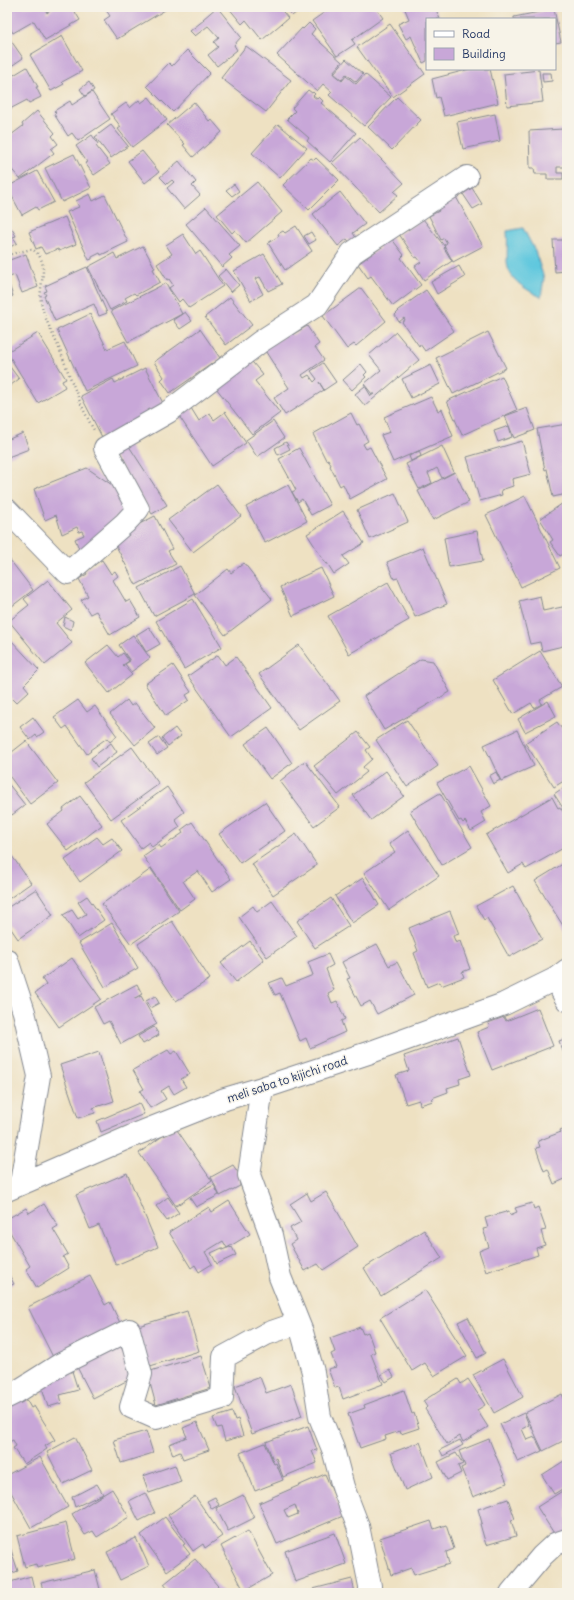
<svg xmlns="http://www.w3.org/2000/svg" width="574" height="1600" font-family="Delius,sans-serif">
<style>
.water{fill:#61c8de;stroke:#3e7c9e}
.building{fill:#c8a7d8;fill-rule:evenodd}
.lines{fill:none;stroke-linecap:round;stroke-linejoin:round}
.minor-casing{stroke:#848890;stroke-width:24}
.path{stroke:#848890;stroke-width:2.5;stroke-dasharray:1 3;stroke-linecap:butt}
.minor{stroke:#fff;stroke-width:22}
.labels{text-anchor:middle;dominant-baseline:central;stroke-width:3;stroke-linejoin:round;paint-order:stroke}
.street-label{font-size:12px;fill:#1b2f5e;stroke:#f7f3e8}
</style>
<rect width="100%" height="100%" fill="#f7f3e8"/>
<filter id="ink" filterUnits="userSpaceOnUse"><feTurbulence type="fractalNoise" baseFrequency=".025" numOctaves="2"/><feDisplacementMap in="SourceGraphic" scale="8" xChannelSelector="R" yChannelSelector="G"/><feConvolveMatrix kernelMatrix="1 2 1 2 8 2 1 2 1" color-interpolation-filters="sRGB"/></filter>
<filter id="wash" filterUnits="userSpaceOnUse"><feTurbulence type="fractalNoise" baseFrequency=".012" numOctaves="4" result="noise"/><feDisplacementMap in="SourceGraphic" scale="16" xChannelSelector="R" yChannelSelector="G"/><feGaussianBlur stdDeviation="0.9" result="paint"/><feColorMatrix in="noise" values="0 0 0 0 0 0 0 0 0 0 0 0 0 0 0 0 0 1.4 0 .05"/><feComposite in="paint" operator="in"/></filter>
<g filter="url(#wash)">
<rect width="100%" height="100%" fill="#eee1c2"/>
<!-- water -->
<path class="water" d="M 523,228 L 535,251 L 544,278 L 541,297 C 527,290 508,280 507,262 C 507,252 508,242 507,231 Z"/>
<g id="blocks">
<!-- building -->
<path class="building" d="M 7,7 L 54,7 L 46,11 L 47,13 L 55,7 L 72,7 L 80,20 L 45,40 L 34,21 L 13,33 L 7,23 Z
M 104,7 L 170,7 L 117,39 L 104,20 L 110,16 Z
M 217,7 L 241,37 L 234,45 L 237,50 L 217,66 L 208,55 L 218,47 L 214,42 L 219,38 L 208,26 L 195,36 L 190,31 L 204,20 L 203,19 Z
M 228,7 L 279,7 L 288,18 L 262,40 L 246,20 L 242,24 Z
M 284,7 L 303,7 L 292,16 Z
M 332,7 L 375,7 L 383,18 L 352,40 L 355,44 L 337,56 L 312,21 Z
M 404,7 L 435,7 L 440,19 L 427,19 L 427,61 L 423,63 L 411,36 L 406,39 L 398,24 L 409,19 Z
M 554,9 L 561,42 L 555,43 L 555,19 L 514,19 L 514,17 Z
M 309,23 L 315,29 L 311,34 L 342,62 L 332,73 L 342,81 L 346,76 L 356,84 L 365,74 L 391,97 L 364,126 L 329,95 L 332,92 L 323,84 L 317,91 L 277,55 L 302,28 L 303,29 Z
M 390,24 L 425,74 L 393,97 L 357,47 Z
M 7,35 L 23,58 L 7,69 Z
M 62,36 L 82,71 L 62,82 L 64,84 L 51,91 L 30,55 Z
M 246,46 L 291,80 L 266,112 L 221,78 Z
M 187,50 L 210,73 L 173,112 L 147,86 L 169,63 L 172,66 Z
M 346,59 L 363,74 L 356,82 L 346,74 L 342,80 L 334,73 Z
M 27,67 L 38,87 L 36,87 L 41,97 L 29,103 L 27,100 L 8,110 L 7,107 L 7,79 Z
M 470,69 L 490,69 L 498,103 L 444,116 L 439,97 L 436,98 L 432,79 Z
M 539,70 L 543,102 L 507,106 L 504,74 Z
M 542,73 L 551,73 L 552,81 L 543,82 Z
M 89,82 L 94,90 L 85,96 L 80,89 Z
M 308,90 L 312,93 L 313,92 L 315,94 L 313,96 L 317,99 L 319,97 L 323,101 L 321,103 L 356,133 L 330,162 L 307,141 L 309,138 L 287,119 L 295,111 L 292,108 Z
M 92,92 L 110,119 L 78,141 L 72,133 L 68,136 L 54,114 L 56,113 L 54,111 L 70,101 L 72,105 Z
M 149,97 L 167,120 L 132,147 L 118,129 L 121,127 L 111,114 L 126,103 L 130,108 L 139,100 L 141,103 Z
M 397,97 L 421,120 L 392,150 L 368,127 Z
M 194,102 L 209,121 L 211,119 L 222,132 L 193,157 L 183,145 L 185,144 L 167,125 Z
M 37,111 L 55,133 L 52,136 L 58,144 L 51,149 L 54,153 L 20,179 L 7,164 L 7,138 L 23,126 L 22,124 Z
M 495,114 L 500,141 L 463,149 L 457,122 Z
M 278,124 L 307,148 L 280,178 L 252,153 Z
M 111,125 L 128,146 L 111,158 L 95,137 Z
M 563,129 L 565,167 L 557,167 L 557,173 L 563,173 L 563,179 L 547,179 L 547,174 L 535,174 L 534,168 L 530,168 L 529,131 Z
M 92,135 L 98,144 L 96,146 L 110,164 L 94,175 L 85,163 L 87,162 L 76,146 Z
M 360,137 L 404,183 L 394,192 L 398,195 L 379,212 L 332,163 Z
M 142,151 L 159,172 L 145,183 L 128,161 Z
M 74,154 L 91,188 L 62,202 L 45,168 Z
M 311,158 L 314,160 L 316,158 L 339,180 L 309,210 L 283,185 Z
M 179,161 L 196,182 L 192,186 L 200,195 L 184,209 L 167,188 L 174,182 L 172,180 L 167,184 L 160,177 Z
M 37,171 L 54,202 L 38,210 L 36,207 L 22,215 L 7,187 Z
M 257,182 L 282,212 L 246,243 L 235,230 L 232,233 L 217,215 Z
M 234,184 L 239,191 L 232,196 L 226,190 Z
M 472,188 L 482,204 L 473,209 L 463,194 Z
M 340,192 L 365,224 L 353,233 L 357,239 L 351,244 L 347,239 L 338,246 L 313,214 Z
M 90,194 L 93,201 L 105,195 L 128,242 L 101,255 L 100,253 L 92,257 L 92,259 L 89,260 L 67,212 L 79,207 L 76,201 Z
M 455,195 L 483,246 L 453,262 L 444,245 L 447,243 L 444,238 L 441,240 L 429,216 L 439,211 L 436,206 Z
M 206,207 L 240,246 L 229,255 L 232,258 L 222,267 L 186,224 Z
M 65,217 L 76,244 L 59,251 L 58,249 L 45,254 L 41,247 L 36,249 L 29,232 Z
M 423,219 L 445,247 L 444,248 L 452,261 L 424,280 L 415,266 L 421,262 L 417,257 L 415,258 L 399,234 Z
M 296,226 L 312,251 L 285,270 L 268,243 L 279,236 L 278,234 L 283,231 L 285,233 Z
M 12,229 L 16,236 L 13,237 L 17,243 L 7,249 L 7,231 Z
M 311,232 L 316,240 L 309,244 L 304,236 Z
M 183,234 L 196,254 L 200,251 L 223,286 L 189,308 L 182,299 L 179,302 L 169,288 L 173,285 L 169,279 L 167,280 L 157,264 L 172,254 L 166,245 Z
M 388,234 L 404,255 L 401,258 L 421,285 L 393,306 L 371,276 L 368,278 L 358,264 L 380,248 L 376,242 Z
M 553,240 L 567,240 L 567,271 L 555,272 Z
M 143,246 L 155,268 L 153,269 L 160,282 L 136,295 L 134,293 L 125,298 L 127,301 L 110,310 L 88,267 L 114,253 L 117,259 Z
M 26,254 L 38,287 L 22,293 L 15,275 L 7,278 L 7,261 Z
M 264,254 L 282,284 L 268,291 L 260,277 L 255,279 L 263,294 L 251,301 L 234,271 Z
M 459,266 L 465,277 L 437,294 L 431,282 Z
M 87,267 L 107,313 L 99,316 L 94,304 L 55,321 L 44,296 L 46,295 L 44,292 L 47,291 L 45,286 Z
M 226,269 L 239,285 L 231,292 L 218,276 Z
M 7,279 L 13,296 L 7,298 Z
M 166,283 L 182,314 L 128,342 L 111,311 Z
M 361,288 L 386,321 L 356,346 L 354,344 L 347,349 L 323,316 Z
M 426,290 L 454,331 L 425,351 L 420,344 L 419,346 L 402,322 L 405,320 L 404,318 L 399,322 L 395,315 L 399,311 L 398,310 Z
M 230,297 L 252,325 L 226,345 L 205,317 Z
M 185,312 L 192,321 L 180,329 L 173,320 Z
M 90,314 L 107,349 L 125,341 L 137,366 L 85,391 L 57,330 Z
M 307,326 L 319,344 L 315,347 L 324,360 L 302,375 L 304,378 L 309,375 L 314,382 L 317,379 L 311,371 L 323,363 L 336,382 L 324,390 L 319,382 L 324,390 L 285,415 L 274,398 L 289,388 L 264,349 L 290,332 L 292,335 Z
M 200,329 L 220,358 L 170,393 L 161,380 L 164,377 L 154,362 Z
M 396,332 L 419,360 L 365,406 L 355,394 L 365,386 L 371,396 L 374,394 L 372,394 L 364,384 L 381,370 L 369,355 Z
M 488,332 L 506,368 L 453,394 L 436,358 Z
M 38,333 L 66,379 L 62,381 L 65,387 L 38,403 L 7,352 Z
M 248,357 L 263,375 L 255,381 L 280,413 L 252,434 L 213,384 Z
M 7,363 L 19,379 L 7,388 Z
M 361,364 L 367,372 L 364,375 L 366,377 L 352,390 L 343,380 Z
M 431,365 L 440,384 L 411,398 L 402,379 Z
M 145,368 L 164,405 L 103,439 L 81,396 L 113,379 L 115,383 Z
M 502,376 L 517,410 L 462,435 L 447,401 Z
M 431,397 L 438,411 L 442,409 L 453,436 L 393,462 L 381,435 L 390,432 L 384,417 Z
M 191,408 L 199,421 L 210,413 L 214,420 L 225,412 L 246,443 L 212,466 L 179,416 Z
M 527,408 L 535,430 L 514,438 L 505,416 Z
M 351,413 L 357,425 L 359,424 L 368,441 L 363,444 L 366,449 L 370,447 L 387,479 L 350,499 L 343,484 L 340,486 L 330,466 L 331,465 L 328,459 L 326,460 L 313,434 Z
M 273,421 L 284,438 L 257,457 L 246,440 Z
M 567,424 L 567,494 L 553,497 L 547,469 L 545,470 L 537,429 Z
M 509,426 L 512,437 L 498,442 L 494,431 Z
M 23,433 L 29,449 L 8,457 L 7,440 Z
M 125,440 L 167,505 L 152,514 L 110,449 Z
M 522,441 L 531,474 L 512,479 L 513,486 L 501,490 L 502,495 L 480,501 L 467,457 Z
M 286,442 L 290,449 L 278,455 L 275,448 Z
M 442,446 L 454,472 L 442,478 L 437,468 L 428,473 L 432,483 L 419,489 L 406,464 Z
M 299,448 L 330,505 L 311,515 L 302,499 L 298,502 L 292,492 L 296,490 L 279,459 Z
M 419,451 L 421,456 L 411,461 L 409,456 Z
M 87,468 L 118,489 L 128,507 L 80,551 L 75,539 L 84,535 L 82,531 L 79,532 L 77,527 L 62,534 L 56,515 L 45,520 L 34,489 Z
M 455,472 L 469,502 L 433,520 L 418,491 Z
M 217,484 L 241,516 L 193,552 L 168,520 Z
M 288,485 L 307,521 L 265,543 L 246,507 Z
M 395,493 L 408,522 L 370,539 L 357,510 Z
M 525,496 L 560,568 L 521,587 L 486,515 Z
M 566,501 L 567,552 L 560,556 L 550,542 L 553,540 L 540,519 Z
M 343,511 L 364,543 L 343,556 L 349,564 L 334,574 L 327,563 L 326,564 L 307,534 Z
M 155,516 L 172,549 L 168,551 L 176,564 L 136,585 L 112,538 Z
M 477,531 L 483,561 L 449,567 L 444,538 Z
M 423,547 L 447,604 L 415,617 L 398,578 L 394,579 L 387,562 Z
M 7,556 L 33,590 L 7,610 Z
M 102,560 L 111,574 L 115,571 L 118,576 L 113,580 L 126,602 L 130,600 L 140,617 L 110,635 L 96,611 L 90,614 L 81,600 L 88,596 L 79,579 L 87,574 L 85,570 Z
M 244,563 L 272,599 L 225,635 L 195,595 L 228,569 L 231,573 Z
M 180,566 L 195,594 L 154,616 L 139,588 Z
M 321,568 L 334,596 L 293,616 L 280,587 Z
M 48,580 L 72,610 L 56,623 L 72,643 L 45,665 L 9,621 L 29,605 L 24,599 Z
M 388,582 L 409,620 L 349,654 L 328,616 Z
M 540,596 L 543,611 L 567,606 L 567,645 L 542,651 L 540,642 L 530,644 L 519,601 Z
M 193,599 L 222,647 L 184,669 L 156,621 Z
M 65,617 L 73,621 L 71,630 L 63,626 Z
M 149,627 L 160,644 L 146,652 L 136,635 Z
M 133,635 L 150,658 L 131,672 L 125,664 L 130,661 L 119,645 Z
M 11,640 L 39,670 L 24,685 L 29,691 L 16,703 L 7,694 L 7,644 Z
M 108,645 L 118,657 L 123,653 L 129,661 L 123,665 L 132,675 L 109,693 L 85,663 Z
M 299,645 L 340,701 L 299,730 L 259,674 Z
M 540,651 L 562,687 L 540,700 L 542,704 L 534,708 L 531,703 L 513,714 L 493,680 Z
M 218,655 L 225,665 L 236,657 L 272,708 L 231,737 L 188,676 Z
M 421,659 L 433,661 L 450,692 L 384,730 L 364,696 Z
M 173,665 L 191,692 L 186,695 L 189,700 L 166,716 L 145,684 Z
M 78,700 L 87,712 L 95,706 L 117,736 L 110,742 L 107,738 L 90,750 L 91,751 L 87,754 L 67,726 L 63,729 L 54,717 Z
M 127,700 L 131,706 L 135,703 L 155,728 L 135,745 L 110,714 Z
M 548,701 L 556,716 L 525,732 L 518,719 Z
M 33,717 L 44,732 L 37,737 L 36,735 L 30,740 L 20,727 Z
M 407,720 L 438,766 L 407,787 L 376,740 Z
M 557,722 L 567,736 L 567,779 L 554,787 L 525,743 Z
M 175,728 L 181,736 L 168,746 L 162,738 Z
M 268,728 L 292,763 L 270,779 L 245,744 Z
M 517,730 L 534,766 L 501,781 L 484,745 Z
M 358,732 L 370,747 L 366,750 L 372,759 L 363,767 L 367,772 L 338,795 L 314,766 Z
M 159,737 L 167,748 L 157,755 L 149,744 Z
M 26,741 L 58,783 L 30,804 L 7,773 L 7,756 Z
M 111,743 L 117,752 L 97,767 L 91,758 Z
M 132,747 L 159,784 L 111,819 L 84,782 Z
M 305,761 L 340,807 L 314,826 L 280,781 Z
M 469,766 L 491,806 L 481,812 L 486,822 L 471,831 L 465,821 L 463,823 L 461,820 L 459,821 L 437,783 Z
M 386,771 L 404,796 L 371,820 L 353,795 Z
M 496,772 L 500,780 L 493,784 L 489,776 Z
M 7,782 L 25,805 L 12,815 L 7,809 Z
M 567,785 L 567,806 L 563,808 L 554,794 Z
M 167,787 L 184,812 L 175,819 L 180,827 L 152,847 L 149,842 L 141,848 L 121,820 Z
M 440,793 L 472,847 L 442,865 L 410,811 Z
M 80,796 L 102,825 L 68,851 L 47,824 L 64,811 L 63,809 Z
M 552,797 L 558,808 L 560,807 L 567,818 L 567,846 L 526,869 L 523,864 L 508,873 L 486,835 Z
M 265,802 L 285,831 L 240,863 L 219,834 Z
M 192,822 L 231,879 L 212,892 L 198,871 L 183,881 L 195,899 L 180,910 L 143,856 L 159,845 L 161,848 L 183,833 L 181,830 Z
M 408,830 L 439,876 L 389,910 L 364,873 L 395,852 L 389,844 Z
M 296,834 L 317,865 L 273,895 L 252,864 Z
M 97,837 L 103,844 L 112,838 L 122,851 L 80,882 L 65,860 Z
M 7,849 L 31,883 L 7,900 Z
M 566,862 L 567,863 L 567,932 L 535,881 Z
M 151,869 L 179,911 L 131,944 L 102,904 Z
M 363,878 L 379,905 L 352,923 L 335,896 Z
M 513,886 L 542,939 L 509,957 L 487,918 L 484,920 L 476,906 Z
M 36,889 L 53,915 L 18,939 L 7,923 L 7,908 Z
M 87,896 L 104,920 L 78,938 L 63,915 L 72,910 L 78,919 L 86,914 L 78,902 Z
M 331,898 L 349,926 L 315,948 L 297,921 Z
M 272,901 L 297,936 L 267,957 L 239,917 L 253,906 L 257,912 Z
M 450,911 L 459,934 L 453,936 L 456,943 L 460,941 L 470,969 L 462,972 L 464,977 L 441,986 L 439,982 L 427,987 L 414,953 L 418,951 L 409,928 Z
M 172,921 L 210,979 L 176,1001 L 138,944 Z
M 112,923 L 138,968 L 105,987 L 79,943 Z
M 250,941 L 264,960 L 236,982 L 221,963 Z
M 377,944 L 389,966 L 397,962 L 414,995 L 377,1014 L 370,1001 L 361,1006 L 347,979 L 350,978 L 342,962 Z
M 328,954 L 333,965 L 326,969 L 334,990 L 328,993 L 332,1003 L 337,1001 L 345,1019 L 341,1021 L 345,1032 L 310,1048 L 306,1038 L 300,1041 L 280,993 L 275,995 L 269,983 L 282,978 L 286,986 L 313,975 L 308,962 Z
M 72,958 L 101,999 L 59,1027 L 35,993 L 46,985 L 42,979 Z
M 137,984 L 142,994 L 135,998 L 135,999 L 141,996 L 157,1024 L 121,1044 L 109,1021 L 103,1024 L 94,1007 Z
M 155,996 L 159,1003 L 150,1008 L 146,1001 Z
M 538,1008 L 553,1046 L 492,1070 L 477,1032 L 489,1027 L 488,1023 L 504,1017 L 506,1021 Z
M 154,1027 L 159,1035 L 143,1044 L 138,1036 Z
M 458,1037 L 471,1075 L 459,1079 L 460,1084 L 447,1088 L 448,1092 L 432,1098 L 433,1101 L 420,1105 L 419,1100 L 406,1104 L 396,1075 L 409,1071 L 404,1056 Z
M 567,1038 L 567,1055 L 565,1056 L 559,1041 Z
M 168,1050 L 171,1054 L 176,1051 L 190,1074 L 181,1079 L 186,1087 L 174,1094 L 169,1086 L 161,1091 L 166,1099 L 150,1108 L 140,1091 L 144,1089 L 133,1070 Z
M 99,1052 L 114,1101 L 93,1108 L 95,1113 L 78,1118 L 60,1065 Z
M 139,1103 L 144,1114 L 101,1132 L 97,1121 Z
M 175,1127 L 212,1181 L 176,1206 L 139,1153 Z
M 567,1127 L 567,1178 L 554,1184 L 548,1169 L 544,1171 L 536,1148 L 540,1147 L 538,1141 L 561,1132 L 560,1130 Z
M 233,1165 L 239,1174 L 240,1186 L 220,1196 L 211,1177 Z
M 127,1173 L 158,1247 L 116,1265 L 99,1225 L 90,1229 L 76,1195 Z
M 214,1185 L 219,1195 L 196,1207 L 190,1198 Z
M 326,1192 L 358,1247 L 323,1270 L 318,1264 L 305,1271 L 290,1244 L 296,1240 L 290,1228 L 301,1222 L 290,1204 L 307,1193 L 311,1201 Z
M 168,1197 L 179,1213 L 167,1221 L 156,1206 Z
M 229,1201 L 250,1234 L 227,1248 L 223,1241 L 205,1252 L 212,1264 L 199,1272 L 195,1265 L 191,1268 L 169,1232 L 209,1207 L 212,1212 Z
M 532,1203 L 534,1209 L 538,1207 L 546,1230 L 541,1231 L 545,1245 L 536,1248 L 538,1255 L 486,1272 L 479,1251 L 489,1247 L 483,1229 L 488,1228 L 485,1218 L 509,1211 L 510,1215 L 517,1212 L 515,1208 Z
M 44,1204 L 58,1226 L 53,1229 L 68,1254 L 63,1257 L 69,1268 L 37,1288 L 26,1269 L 30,1266 L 7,1227 L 7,1219 L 26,1208 L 29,1213 Z
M 424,1230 L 442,1258 L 381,1296 L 364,1268 Z
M 230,1247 L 231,1248 L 232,1247 L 236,1255 L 217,1264 L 211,1253 L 222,1248 L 222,1250 Z
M 7,1271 L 14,1284 L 7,1287 Z
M 90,1276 L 105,1305 L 110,1302 L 121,1325 L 54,1359 L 28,1307 Z
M 425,1290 L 467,1356 L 434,1376 L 425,1363 L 412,1371 L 380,1318 Z
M 187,1311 L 199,1351 L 147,1367 L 135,1327 Z
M 468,1317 L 486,1353 L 477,1358 L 458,1322 Z
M 360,1327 L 363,1334 L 368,1332 L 375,1352 L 371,1354 L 383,1384 L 343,1399 L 339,1387 L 335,1388 L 328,1369 L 336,1367 L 331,1354 L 335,1352 L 330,1338 Z
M 120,1345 L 136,1376 L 93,1398 L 77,1367 Z
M 201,1356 L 211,1388 L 156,1405 L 147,1372 Z
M 503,1359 L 523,1397 L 494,1413 L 473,1375 Z
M 390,1370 L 394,1377 L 386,1382 L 381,1375 Z
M 72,1371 L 78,1390 L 60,1395 L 62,1403 L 48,1407 L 40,1381 Z
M 260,1377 L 266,1393 L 291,1384 L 302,1416 L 252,1434 L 235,1386 Z
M 458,1379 L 461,1384 L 468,1379 L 485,1405 L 477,1410 L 488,1427 L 463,1442 L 460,1436 L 447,1444 L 425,1409 L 427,1407 L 423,1401 Z
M 404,1390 L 412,1414 L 414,1413 L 419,1428 L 401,1434 L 400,1431 L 385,1436 L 386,1439 L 360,1448 L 348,1414 L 365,1408 L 364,1405 Z
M 23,1394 L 31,1408 L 34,1406 L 55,1440 L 45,1446 L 47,1449 L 24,1464 L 13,1448 L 16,1446 L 13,1440 L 9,1442 L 7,1438 L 7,1403 Z
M 562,1394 L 567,1404 L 567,1439 L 543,1451 L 525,1413 Z
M 232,1412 L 235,1420 L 238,1419 L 243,1436 L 225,1441 L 221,1427 L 217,1428 L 213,1418 Z
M 524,1413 L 529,1425 L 522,1429 L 527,1440 L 535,1437 L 542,1451 L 518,1462 L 500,1424 Z
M 197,1422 L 209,1450 L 183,1459 L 180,1452 L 173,1455 L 169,1444 L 187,1437 L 183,1428 Z
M 308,1426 L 317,1450 L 312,1451 L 317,1463 L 283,1477 L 276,1458 L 273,1460 L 266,1442 Z
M 146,1431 L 153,1453 L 121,1463 L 114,1440 Z
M 75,1437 L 92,1470 L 63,1484 L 47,1452 Z
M 489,1439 L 507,1483 L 473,1497 L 461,1468 L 465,1466 L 459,1451 Z
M 460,1440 L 463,1445 L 443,1456 L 440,1450 Z
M 420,1442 L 433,1477 L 405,1490 L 391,1453 Z
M 265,1443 L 274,1464 L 276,1463 L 283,1480 L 255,1491 L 240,1453 Z
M 456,1453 L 463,1464 L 458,1466 L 461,1473 L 447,1480 L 438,1462 Z
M 40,1457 L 68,1507 L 31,1528 L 7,1485 L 7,1475 Z
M 567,1459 L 567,1486 L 554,1494 L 542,1475 Z
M 175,1465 L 181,1482 L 149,1493 L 143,1476 Z
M 325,1474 L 343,1516 L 277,1544 L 259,1503 ZM 295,1505 L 298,1514 L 288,1518 L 284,1510 Z
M 97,1484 L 103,1494 L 75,1507 L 72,1497 Z
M 567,1488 L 567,1532 L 557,1538 L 537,1507 Z
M 112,1489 L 129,1517 L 97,1537 L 93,1531 L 85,1535 L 72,1514 Z
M 145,1493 L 155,1513 L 139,1521 L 129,1501 Z
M 243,1495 L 254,1518 L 228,1531 L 216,1508 Z
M 195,1496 L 222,1536 L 205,1548 L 203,1544 L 193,1551 L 168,1515 Z
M 215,1497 L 219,1505 L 212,1509 L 207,1501 Z
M 508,1499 L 515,1519 L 511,1520 L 516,1536 L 486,1545 L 480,1524 L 482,1523 L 478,1509 Z
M 165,1517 L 185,1544 L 183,1545 L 190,1554 L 167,1571 L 141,1535 Z
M 431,1521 L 434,1529 L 446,1525 L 454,1549 L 446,1552 L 449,1564 L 414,1575 L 411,1568 L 391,1575 L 380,1538 Z
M 66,1523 L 75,1559 L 37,1568 L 36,1564 L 25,1567 L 17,1536 Z
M 248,1531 L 272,1575 L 244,1591 L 221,1546 Z
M 335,1533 L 346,1564 L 295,1582 L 285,1551 Z
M 7,1538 L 18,1571 L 7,1575 Z
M 136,1538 L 149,1566 L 120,1580 L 107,1552 Z
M 195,1559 L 223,1592 L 222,1593 L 171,1593 L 164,1584 Z
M 95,1570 L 101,1593 L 44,1593 L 41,1583 Z
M 31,1576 L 35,1593 L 7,1593 L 7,1583 Z
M 352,1579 L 355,1593 L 314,1593 L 313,1589 Z"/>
</g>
</g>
<g filter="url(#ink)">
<use href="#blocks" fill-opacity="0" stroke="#848890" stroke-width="1"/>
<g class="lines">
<!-- minor casing -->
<g class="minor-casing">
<path id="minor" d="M 7,510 L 68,573 L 125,523 L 138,509 L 105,448 L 168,412 L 260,342 L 317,305 L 352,253 L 467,177
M 7,960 L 24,1012 L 39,1076 L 21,1183
M 555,979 L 567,1000
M 262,1088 L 249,1175 L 271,1235 L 280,1277 L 302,1332 L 313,1372 L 320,1417 L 333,1449 L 343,1487 L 358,1526 L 370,1586 L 370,1593
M 7,1190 L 132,1136 L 225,1099 L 262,1088 L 371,1052 L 504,1004 L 555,979 L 567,970
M 7,1397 L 15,1393 L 61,1364 L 129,1330 L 141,1374 L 131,1407 L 156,1418 L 222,1398 L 224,1357 L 266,1334 L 298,1323
M 511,1593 L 542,1556 L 555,1544 L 567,1540"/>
</g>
<!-- path -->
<path class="path" d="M 7,255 L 32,249 C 52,262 38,283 41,302 C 44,318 53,334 59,348 C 70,376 79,404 94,430"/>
<!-- minor -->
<use href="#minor" class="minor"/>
</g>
</g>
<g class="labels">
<!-- street labels -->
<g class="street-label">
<text transform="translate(287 1079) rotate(-18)">meli saba to kijichi road</text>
</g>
</g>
<!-- margin -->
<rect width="574" height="1600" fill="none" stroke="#f7f3e8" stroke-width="24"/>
<!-- legend -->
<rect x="426" y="18" width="130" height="52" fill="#f7f3e8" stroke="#9fa5b1"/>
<rect x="434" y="31" width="20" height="6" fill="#ffffff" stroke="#9fa5b1"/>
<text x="462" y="38" font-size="12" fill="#1b2f5e">Road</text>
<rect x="434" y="48" width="20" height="12" fill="#c8a7d8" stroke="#9fa5b1"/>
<text x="462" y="58" font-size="12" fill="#1b2f5e">Building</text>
</svg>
